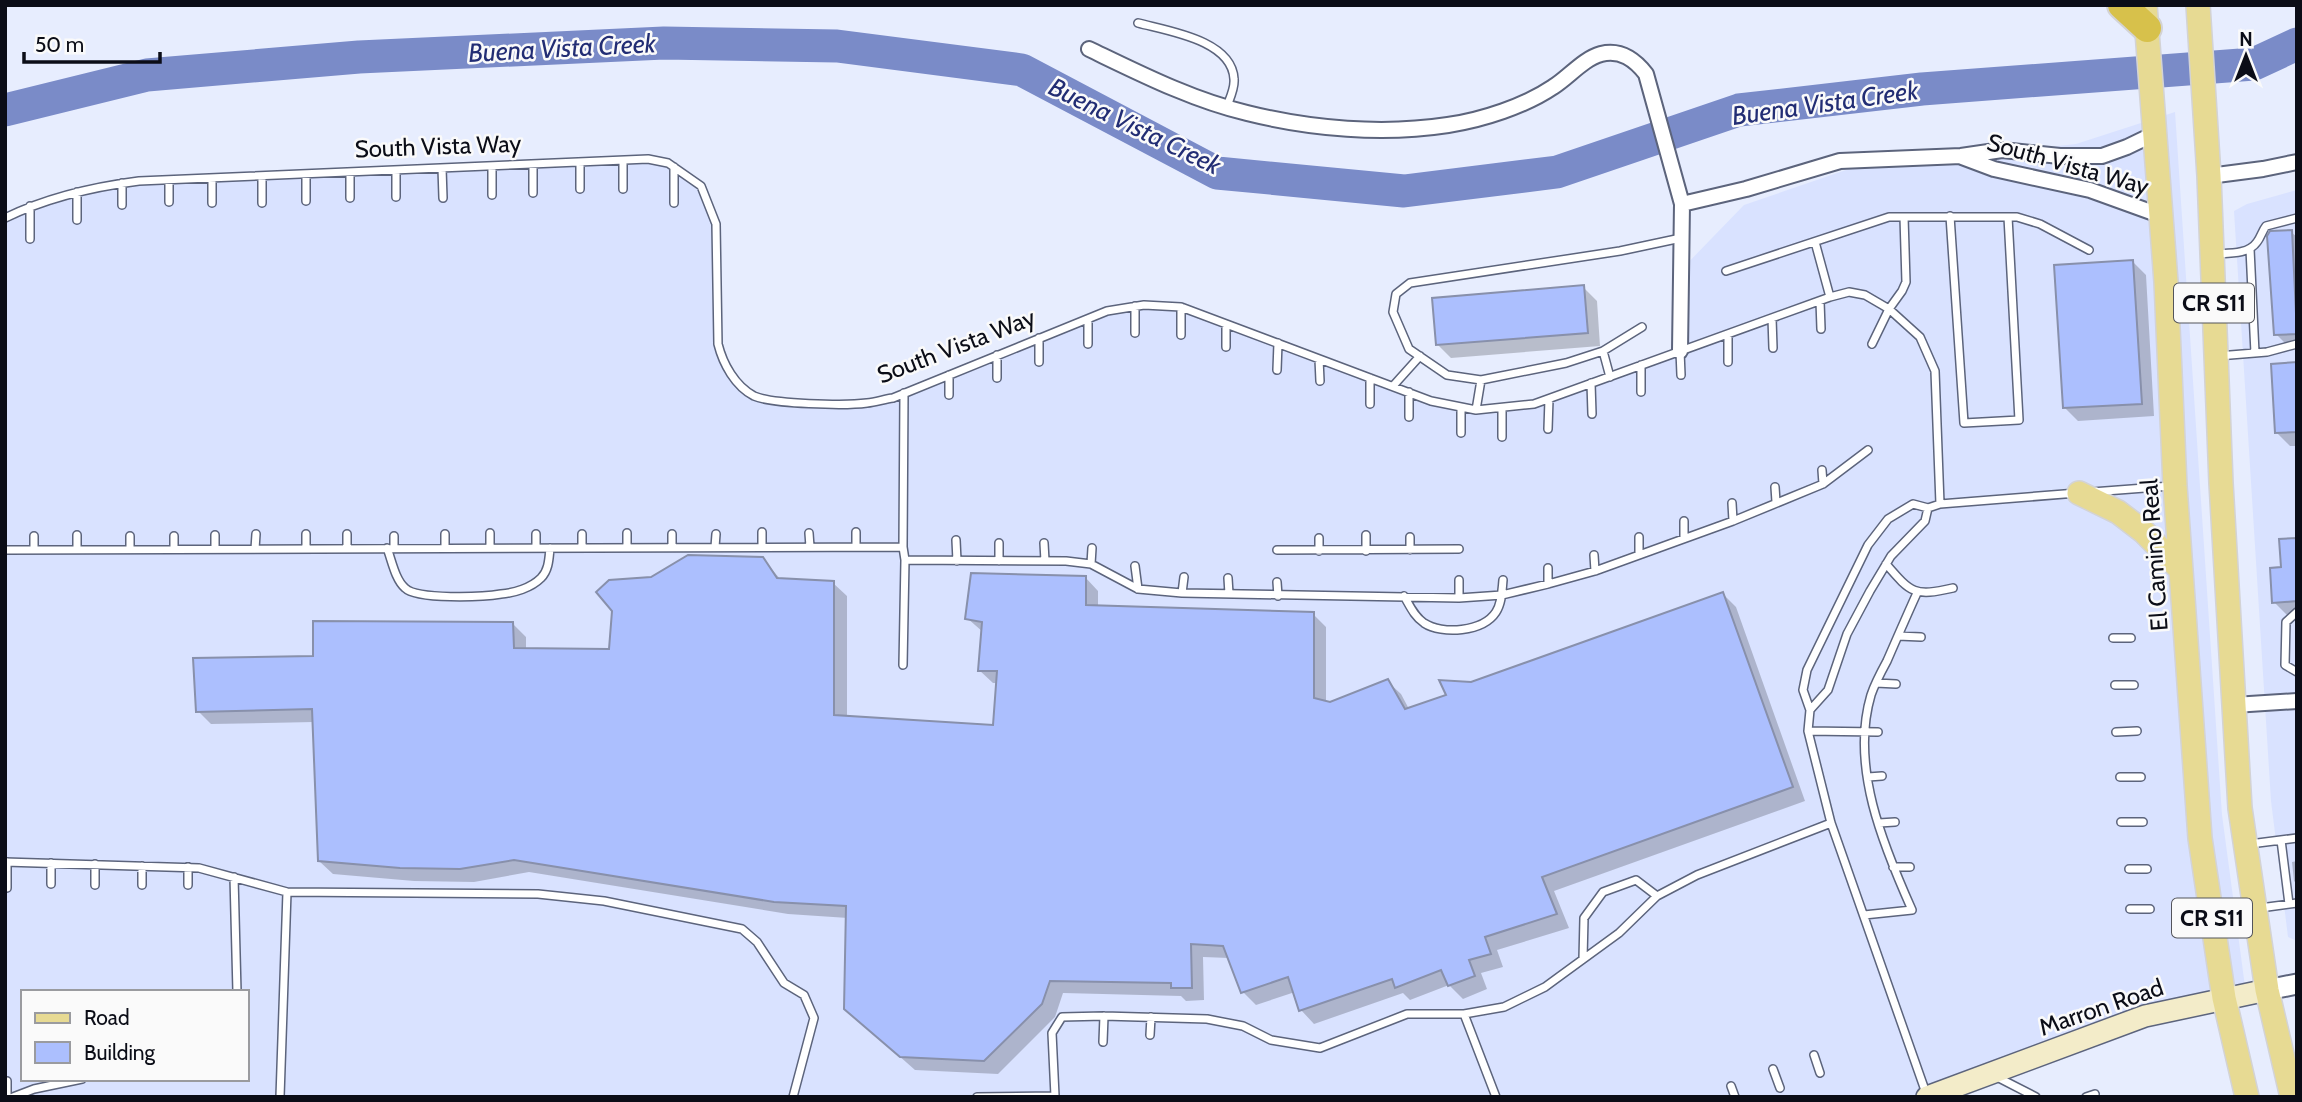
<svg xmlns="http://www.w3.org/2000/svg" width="2302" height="1102" font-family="Cabin,sans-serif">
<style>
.built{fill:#d9e2ff;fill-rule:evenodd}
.shadow{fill:#0003}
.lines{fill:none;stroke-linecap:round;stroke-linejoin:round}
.river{stroke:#7a8bc8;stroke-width:33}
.building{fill:#acbffe;stroke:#8890ab;stroke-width:2}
.service-casing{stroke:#5c647c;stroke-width:10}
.minor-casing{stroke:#5c647c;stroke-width:18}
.tertiary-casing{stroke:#5c647c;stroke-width:23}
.secondary-casing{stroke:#5c647c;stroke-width:24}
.primary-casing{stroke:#d3d3d5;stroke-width:26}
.motorway-casing{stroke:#d3d3d5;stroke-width:32}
.service{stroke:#fff;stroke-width:7}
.minor{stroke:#fff;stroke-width:14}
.tertiary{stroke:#fff;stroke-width:19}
.secondary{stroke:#f3ecc9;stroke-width:21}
.primary{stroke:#e7da93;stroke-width:23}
.motorway{stroke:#d7c14b;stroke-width:28}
.labels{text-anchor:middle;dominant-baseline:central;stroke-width:5;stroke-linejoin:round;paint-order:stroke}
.shield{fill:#fafafa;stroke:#53545b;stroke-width:2}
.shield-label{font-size:23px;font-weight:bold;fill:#0b0d17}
.street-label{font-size:24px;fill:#0b0d17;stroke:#fafafa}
.water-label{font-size:26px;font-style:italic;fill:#222d74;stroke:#fafafa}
</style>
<rect width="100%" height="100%" fill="#e7edfe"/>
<!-- built -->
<path class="built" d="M 2175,112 L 2222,815 L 2246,994 L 1927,1097 L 5,1097 L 5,220 L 49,200 L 118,183 L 664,162 L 693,177 L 713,208 L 722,360 L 745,389 L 775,402 L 880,401 L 1076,321 L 1132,306 L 1180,308 L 1435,402 L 1464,408 L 1521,408 L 1679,352 L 1680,271 L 1744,205 L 1849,169 L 2076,144 ZM 23,992 L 247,992 L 247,1079 L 23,1079 Z
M 2297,190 L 2297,941 L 2288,937 L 2271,801 L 2234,211 L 2247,204 Z"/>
<!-- shadow -->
<path class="shadow" d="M 2291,232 L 2297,237 L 2297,344 L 2286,344 L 2276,334 Z
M 2133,262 L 2146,275 L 2154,416 L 2078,421 L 2064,407 Z
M 1583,287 L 1597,301 L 1600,346 L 1451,358 L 1438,345 Z
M 2297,364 L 2297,446 L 2290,446 L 2277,433 Z
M 2297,540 L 2297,615 L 2287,615 L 2274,602 L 2283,569 Z
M 762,558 L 781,580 L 833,583 L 847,596 L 847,718 L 994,727 L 997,683 L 993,683 L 979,670 L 983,632 L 967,618 L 1085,577 L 1098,591 L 1098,607 L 1313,614 L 1326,627 L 1326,703 L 1330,704 L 1387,681 L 1401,694 L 1409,709 L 1449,696 L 1471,684 L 1723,594 L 1736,607 L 1805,801 L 1554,891 L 1569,928 L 1497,950 L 1503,967 L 1481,973 L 1487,989 L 1463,999 L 1449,985 L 1410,1000 L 1403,993 L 1314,1024 L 1301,1010 L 1295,992 L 1256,1005 L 1243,992 L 1229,958 L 1203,957 L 1204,1000 L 1186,1001 L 1181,996 L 1063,993 L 1055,1017 L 998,1074 L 915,1070 L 846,1009 L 848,918 L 788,914 L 529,872 L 474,882 L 414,881 L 333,874 L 319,861 L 314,722 L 211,724 L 198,711 L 512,623 L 526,637 L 526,650 L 610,651 L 652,579 Z
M 2297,861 L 2297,884 L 2294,881 L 2292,862 Z"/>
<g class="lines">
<!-- river -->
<path class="river" d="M 5,110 L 147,75 L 359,57 L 664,43 L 837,46 L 1022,70 L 1217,173 L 1404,191 L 1557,172 L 1739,110 L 1922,89 L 2254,64 L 2297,44"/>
</g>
<!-- building -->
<path class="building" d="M 2292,230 L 2297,334 L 2274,335 L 2267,236 L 2270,231 Z
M 2133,260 L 2142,404 L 2063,408 L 2054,265 Z
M 1584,285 L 1588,333 L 1436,345 L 1432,298 Z
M 2297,362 L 2297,432 L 2275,433 L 2271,364 Z
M 2297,538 L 2297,601 L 2272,603 L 2270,568 L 2281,567 L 2279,539 Z
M 688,555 L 763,557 L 777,578 L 834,581 L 834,715 L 993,725 L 997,671 L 978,671 L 982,622 L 965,619 L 971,573 L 1086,576 L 1086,605 L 1314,612 L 1314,698 L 1330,702 L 1388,679 L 1405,709 L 1446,695 L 1439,680 L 1471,682 L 1723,592 L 1793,787 L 1542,877 L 1557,914 L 1485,937 L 1491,954 L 1469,960 L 1475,976 L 1448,986 L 1441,970 L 1395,988 L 1392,979 L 1299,1011 L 1288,977 L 1241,993 L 1223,946 L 1191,944 L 1192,988 L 1171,988 L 1171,983 L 1050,981 L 1042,1004 L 984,1061 L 900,1057 L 844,1009 L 846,906 L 774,902 L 514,860 L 460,869 L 400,868 L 318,861 L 312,709 L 196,712 L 193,658 L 313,656 L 313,621 L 513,622 L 514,648 L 609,649 L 612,611 L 596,592 L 609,580 L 651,577 Z"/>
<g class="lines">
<!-- service casing -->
<g class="service-casing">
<path id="service" d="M 1138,23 C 1168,31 1232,40 1234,79 C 1235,88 1230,98 1227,106
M 623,161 L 623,189
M 580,163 L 580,189
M 533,164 L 533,193
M 492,166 L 492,195
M 442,168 L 443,198
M 306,174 L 306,201
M 212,178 L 212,203
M 169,180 L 169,202
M 122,183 L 122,205
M 77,192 L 77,220
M 396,197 L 396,170
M 350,198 L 350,172
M 262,203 L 262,176
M 674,203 L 674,167
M 30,206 L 30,239
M 1950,216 L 1964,423 L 2019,420 L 2008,217
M 5,218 C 48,197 92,187 139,181 L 648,159 L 668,163 L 701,186 L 716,224 L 718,344 C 723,364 735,386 754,396 C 772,404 845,406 867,403 C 876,402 885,399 893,398 L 1107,311 L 1144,305 L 1181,307 L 1431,401 L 1476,410 L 1534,404 L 1830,297 L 1849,292 L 1865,295 L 1889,309 L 1920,337 L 1935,371 L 1940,504 L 1928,508 L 1913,504 L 1888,519 L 1868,545 L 1807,670 L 1803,690 L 1810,710 L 1808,731 L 1831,823 L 1926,1093
M 1815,242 L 1830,297
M 2250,249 L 2255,353
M 2214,254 C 2228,253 2248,255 2257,242 C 2261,237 2262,231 2266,226 L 2297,218
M 1726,271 L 1889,217 L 2017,217 L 2040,224 L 2089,250
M 1820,301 L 1821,329
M 1135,306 L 1135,333
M 1181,307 L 1181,335
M 1772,318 L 1773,348
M 1088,319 L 1088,344
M 1226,324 L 1226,347
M 1642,327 L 1603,351 L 1566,363 L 1481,380 L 1447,375 L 1409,349 L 1393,312 L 1396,294 L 1410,283 L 1620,251 L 1681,238
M 1039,338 L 1039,362
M 1872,344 L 1889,309 L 1902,291 L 1906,282 L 1904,217
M 1603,351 L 1610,377
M 1680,351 L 1681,375
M 997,355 L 997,378
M 2218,356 L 2267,352 L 2297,344
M 1319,359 L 1320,381
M 1728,362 L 1728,334
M 1641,365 L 1641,392
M 1277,370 L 1278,343
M 949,375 L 949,395
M 1591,383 L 1592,414
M 1393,386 L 1420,356
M 1409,392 L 1409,417
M 1370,404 L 1370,378
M 1502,408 L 1502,437
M 1476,410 L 1481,380
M 1548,429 L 1549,399
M 1461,433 L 1461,407
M 1822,470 L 1823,484
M 1775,487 L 1776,502
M 2092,492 L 2171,486
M 1732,503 L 1733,521
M 1940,504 L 2077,493
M 762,532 L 762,547
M 856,532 L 856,547
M 490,533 L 490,548
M 627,533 L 627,548
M 809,533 L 810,547
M 306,534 L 306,549
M 347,534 L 347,549
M 445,534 L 445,548
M 536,534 L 536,548
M 582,534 L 582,548
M 672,534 L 672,548
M 77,535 L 77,550
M 215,535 L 215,549
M 1366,535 L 1366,551
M 34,536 L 34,550
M 130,536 L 130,549
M 174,536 L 174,549
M 394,536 L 394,548
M 1410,537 L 1410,550
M 1639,537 L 1639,554
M 1319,538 L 1319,551
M 1684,538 L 1684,521
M 956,540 L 957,561
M 999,543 L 999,561
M 1044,543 L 1045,561
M 715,547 L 716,534
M 903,547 L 904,393
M 387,548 C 392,561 395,579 405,588 C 417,600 483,597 501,594 C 514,593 531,588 541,578 C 549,570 549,558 550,548
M 255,549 L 256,534
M 5,550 L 903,547 L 905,560 L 1066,561 L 1091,564 L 1138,589 L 1182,593 L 1459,598 L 1502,595 L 1548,584 L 1595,571 L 1733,521 L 1823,484 L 1868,450
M 1277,550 L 1459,549
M 1594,555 L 1595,571
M 1091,564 L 1092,548
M 1886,564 C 1911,593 1914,597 1953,588
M 1135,566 L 1138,589
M 1228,578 L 1229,594
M 1459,580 L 1459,598
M 1277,582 L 1278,596
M 1548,584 L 1548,568
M 1182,593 L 1184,577
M 1404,596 C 1410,606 1414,616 1424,623 C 1442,635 1483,632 1496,612 C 1502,603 1502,590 1503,580
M 2297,612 L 2286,622 L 2285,665 L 2297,672
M 1898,636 L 1921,637
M 2113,638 L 2131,638
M 903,665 L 905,560
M 1876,683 L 1896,684
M 2115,685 L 2134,685
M 1810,710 L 1828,690 L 1847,634 L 1870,591 L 1891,556 L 1925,521 L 1928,508
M 1808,731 L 1878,732
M 2116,732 L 2137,731
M 1868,777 L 1882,776
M 2120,777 L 2141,777
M 2121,822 L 2143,822
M 1879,823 L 1895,822
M 2281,840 L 2289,904
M 2250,844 L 2297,838
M 5,862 L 199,868 L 287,892 L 538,894 L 604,901 L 742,929 L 757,942 L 784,983 L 804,995 L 814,1018 L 793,1097
M 7,862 L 7,888
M 51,863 L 51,884
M 95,864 L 95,885
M 142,866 L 142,885
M 188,867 L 188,885
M 1893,867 L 1910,867
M 2129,869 L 2147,869
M 234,877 L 237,992
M 2260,908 L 2297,903
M 2130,909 L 2150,909
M 1864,915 L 1912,910 C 1883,845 1850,766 1871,695 C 1875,683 1881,672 1887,661 C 1897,638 1907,615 1917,593
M 1583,959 L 1584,918 L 1603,892 L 1636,880 L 1657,896
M 1464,1014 L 1496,1097
M 1150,1035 L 1151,1017
M 1103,1042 L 1104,1016
M 1814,1055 L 1820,1073
M 1773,1069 L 1780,1088
M 1997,1077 L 2036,1097
M 7,1081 L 7,1097
M 1731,1086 L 1735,1097
M 13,1097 L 34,1089 L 82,1079
M 280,1097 L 287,892
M 977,1097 L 1055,1096 L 1052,1033 L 1062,1017 L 1104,1016 L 1207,1019 L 1243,1026 L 1271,1040 L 1320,1048 L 1407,1014 L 1464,1014 L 1504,1007 L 1545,987 L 1560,976 L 1619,933 L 1657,896 L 1697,875 L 1831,823
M 2086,1097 L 2095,1094"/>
</g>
<!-- minor casing -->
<g class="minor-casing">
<path id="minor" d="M 1089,49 C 1139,73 1192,100 1247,113 C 1311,129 1383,135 1448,125 C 1482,120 1525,106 1553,87 C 1569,77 1583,59 1601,54 C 1621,49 1635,60 1646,74 L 1682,204 L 1680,351
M 1962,157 L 1994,169 L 2090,190 L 2162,216
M 2209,176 L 2263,169 L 2297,162
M 1682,204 L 1746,189 L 1840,161 L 1961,156 L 2002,150 L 2060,156 L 2102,156 L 2127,147 L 2156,133
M 2234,705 L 2297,701"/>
</g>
<!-- tertiary casing -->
<g class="tertiary-casing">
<path id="tertiary" d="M 2267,990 L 2297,984"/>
</g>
<!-- secondary casing -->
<g class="secondary-casing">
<path id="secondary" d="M 1927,1097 L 2145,1016 L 2267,990"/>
</g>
<!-- primary casing -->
<g class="primary-casing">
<path id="primary" d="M 2145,5 L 2166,282 L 2175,486 L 2200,838 L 2224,998 L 2247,1097
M 2198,5 L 2209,176 L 2221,483 L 2240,808 L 2267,990 L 2292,1097
M 2079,493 L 2118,512 L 2144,532 L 2181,570"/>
</g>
<!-- motorway casing -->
<g class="motorway-casing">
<path id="motorway" d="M 2122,5 L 2147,28"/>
</g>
<!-- service -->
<use href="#service" class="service"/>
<!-- minor -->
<use href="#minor" class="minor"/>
<!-- tertiary -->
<use href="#tertiary" class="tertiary"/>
<!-- secondary -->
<use href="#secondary" class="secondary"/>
<!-- primary -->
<use href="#primary" class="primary"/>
<!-- motorway -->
<use href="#motorway" class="motorway"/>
</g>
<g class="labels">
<!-- shield labels -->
<g class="shield">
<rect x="2174" y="283.5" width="80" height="39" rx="5"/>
<rect x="2172" y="898.5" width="80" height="39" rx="5"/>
</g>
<g class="shield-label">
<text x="2214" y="303">CR S11</text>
<text x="2212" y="918">CR S11</text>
</g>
<!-- street labels -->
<g class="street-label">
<text transform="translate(438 146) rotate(-2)">South Vista Way</text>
<text transform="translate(2068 164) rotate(16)">South Vista Way</text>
<text transform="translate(956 346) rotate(-21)">South Vista Way</text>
<text transform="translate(2154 555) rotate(-94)">El Camino Real</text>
<text transform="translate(2101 1007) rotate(-19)">Marron Road</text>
</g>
<!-- water labels -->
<g class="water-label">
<text transform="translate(562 48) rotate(-3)">Buena Vista Creek</text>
<text transform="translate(1825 103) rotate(-8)">Buena Vista Creek</text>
<text transform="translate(1135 126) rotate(26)">Buena Vista Creek</text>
</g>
</g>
<!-- border -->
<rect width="2302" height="1102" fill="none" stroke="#0b0d17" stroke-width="14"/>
<!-- legend -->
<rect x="21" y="990" width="228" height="91" fill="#fafafa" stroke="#9a9b9f" stroke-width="2"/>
<rect x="35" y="1013" width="35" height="10" fill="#e7da93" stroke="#9a9b9f" stroke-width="2"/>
<text x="84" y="1025" font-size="21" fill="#0b0d17">Road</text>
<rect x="35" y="1042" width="35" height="21" fill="#acbffe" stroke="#9a9b9f" stroke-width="2"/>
<text x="84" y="1060" font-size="21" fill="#0b0d17">Building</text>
<!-- north arrow -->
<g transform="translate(2246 56)" stroke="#fafafa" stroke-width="5" paint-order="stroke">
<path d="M0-5L12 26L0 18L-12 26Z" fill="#0b0d17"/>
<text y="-10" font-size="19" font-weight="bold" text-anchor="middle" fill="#0b0d17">N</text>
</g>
<!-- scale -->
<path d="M24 52v10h136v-10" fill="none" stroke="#0b0d17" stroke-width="3.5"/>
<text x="35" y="52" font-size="21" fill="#0b0d17" stroke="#fafafa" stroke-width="5" paint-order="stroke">50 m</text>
</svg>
